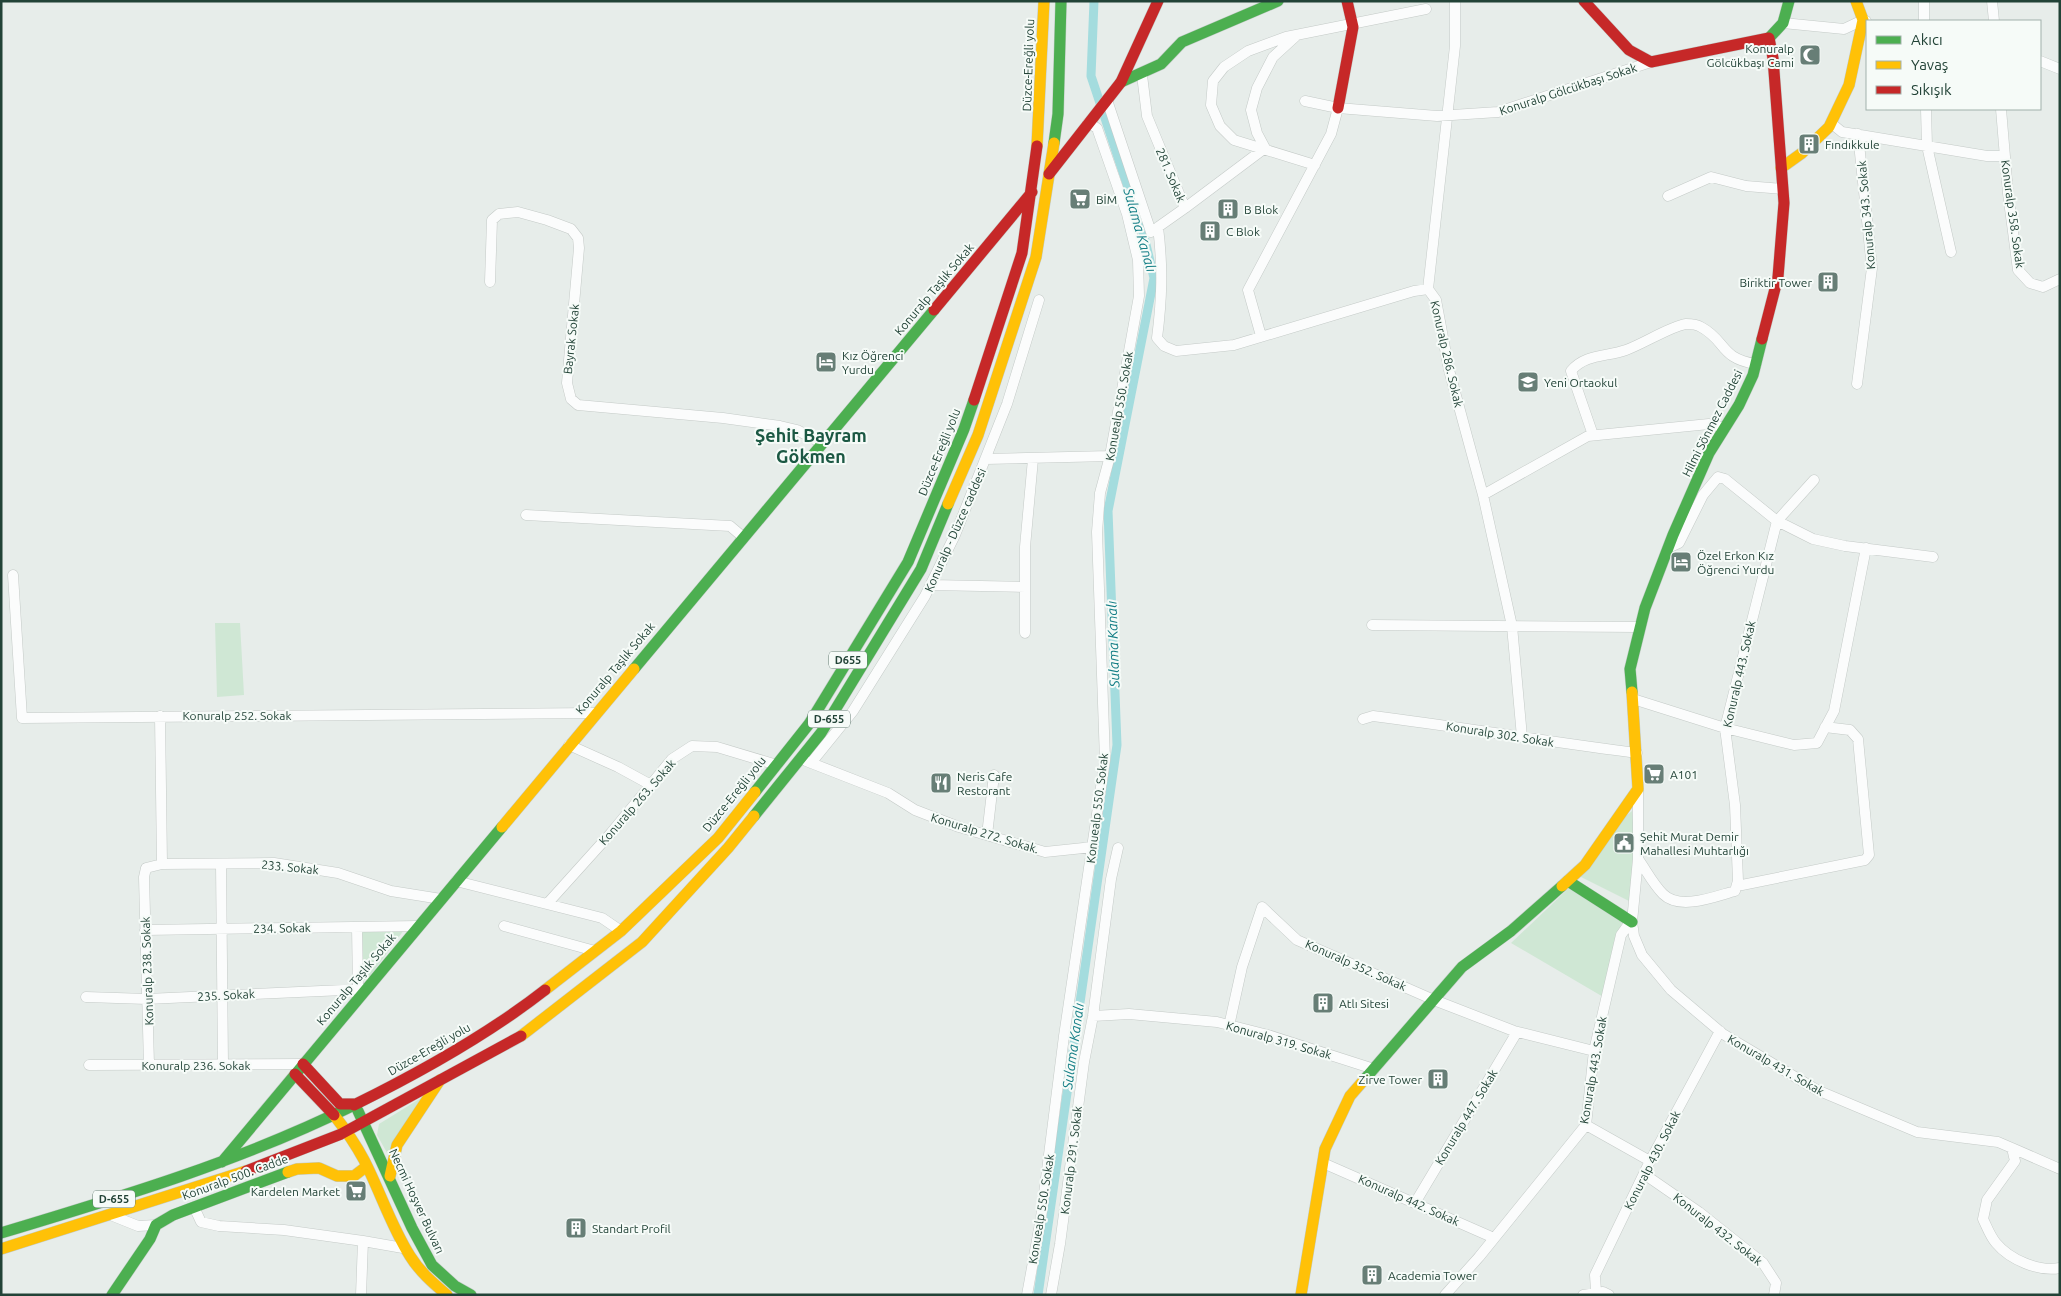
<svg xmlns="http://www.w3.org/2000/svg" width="2061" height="1296" font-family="Ubuntu,sans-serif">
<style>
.green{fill:#cfe7d4}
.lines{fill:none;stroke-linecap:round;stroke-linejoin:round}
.canal{stroke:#a4dcde;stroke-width:9}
.street-casing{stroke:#c4cac7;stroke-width:11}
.fast-casing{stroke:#c2cbc7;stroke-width:12}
.slow-casing{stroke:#c2cbc7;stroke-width:12}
.jam-casing{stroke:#c2cbc7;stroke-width:12}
.street{stroke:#fbfcfc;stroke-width:10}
.fast{stroke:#4caf50;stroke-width:11}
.slow{stroke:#ffc107;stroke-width:11}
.jam{stroke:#c62828;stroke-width:11}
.labels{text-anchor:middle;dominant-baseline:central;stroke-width:4;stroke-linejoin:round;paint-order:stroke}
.shield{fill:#f6fbf8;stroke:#627a71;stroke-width:1}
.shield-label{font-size:11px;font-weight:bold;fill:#224337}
.poi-label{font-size:12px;fill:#224337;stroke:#f6fbf8;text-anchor:start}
.street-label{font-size:12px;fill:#224337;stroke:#f6fbf8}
.water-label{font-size:14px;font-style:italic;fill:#157f86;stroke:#f6fbf8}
.district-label{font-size:18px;font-weight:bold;fill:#1b5843;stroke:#f6fbf8}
</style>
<rect width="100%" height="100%" fill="#e7edea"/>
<!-- green -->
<path class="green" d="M 215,623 L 240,623 L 244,695 L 217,697 Z
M 1632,811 L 1635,846 L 1629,901 L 1579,876 L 1626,816 Z
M 1569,888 L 1622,922 L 1605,998 L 1511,943 Z
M 404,930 L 367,980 L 361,980 L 361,931 Z
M 421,1098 L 390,1158 L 377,1135 L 379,1124 Z"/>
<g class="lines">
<!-- canal -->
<path class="canal" d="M 1038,1295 L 1117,745 L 1108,511 L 1154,278 L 1143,232 L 1091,76 L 1094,1"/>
<!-- street casing -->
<g class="street-casing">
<path id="street" d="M 1992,1 L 1994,21
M 1924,21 L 1924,1
M 1783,23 L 1844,29 L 1863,20 L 1866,21
M 2040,61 L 2060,69
M 1142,75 L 1147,116 L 1185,208 L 1265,148 L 1257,133 L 1251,110 L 1257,88 L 1273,57 L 1296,36
M 1107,100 L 1151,232 L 1185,208
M 1305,101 L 1338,108 L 1437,116 L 1498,112 L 1651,62
M 1926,109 L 1927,146 L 1951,252
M 2001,109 L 2008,193 L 2018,270 L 2030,283 L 2043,287 L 2060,279
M 1831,123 L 1842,132 L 1987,156 L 2005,156
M 1315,165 L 1234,140 L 1220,126 L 1211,105 L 1213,81 L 1224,67 L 1248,51 L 1286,37 L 1426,9
M 1668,196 L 1711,177 L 1746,186 L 1783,189
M 1158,227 C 1163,267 1162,299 1157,338 L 1164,346 L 1176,351 L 1234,345 L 1414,291 L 1428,289 L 1436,300 L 1449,370 L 1483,495 L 1588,436 L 1709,424 L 1725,428
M 490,282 L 492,220 L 499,214 L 518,212 L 547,220 L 571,229 L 578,238 L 579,248 L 567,383 L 571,399 L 578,405 L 723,418 L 780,426 L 797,430 L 822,443
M 1428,289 L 1455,46 L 1455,1
M 1261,336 L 1248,290 L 1331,134 L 1338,108
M 1857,384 L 1872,268 L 1858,134
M 1593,435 L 1571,371 C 1585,354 1606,357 1626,350 C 1643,344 1671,326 1686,324 C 1690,324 1698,325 1701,327 C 1727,341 1719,358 1756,364
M 986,459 L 1110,456
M 1483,495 L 1512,626 L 1522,737
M 526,515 L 730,526 L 743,537
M 1668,548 L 1679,543 L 1703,495 L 1718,477 L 1725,479 L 1777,521 L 1813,539 L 1845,546 L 1933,557
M 13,575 L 22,718 L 595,713
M 931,585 L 1025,587
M 1372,625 L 1640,627
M 1025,633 L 1025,547 L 1033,459
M 1633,699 L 1725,728 L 1794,745 L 1817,743 L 1834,711 L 1866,548
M 160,716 L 162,864
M 1363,719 L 1373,716 C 1461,727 1549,742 1637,753
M 569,745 L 618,767 L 651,785
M 806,761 L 888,793 L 915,810 L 959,827 L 1045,852 L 1093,847
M 811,763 L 853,711 L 925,596 L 955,535 L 1007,404 L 1039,300
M 1638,791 L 1638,859 L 1632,922 L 1634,936 L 1642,955 L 1671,990 L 1723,1034 L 1817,1090 L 1917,1132 L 1998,1142 L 2012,1148 L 2015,1161 L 1987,1200 L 1983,1219 C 1987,1227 1990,1236 1996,1243 C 2010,1260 2039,1272 2060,1268
M 987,835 L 994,775
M 1638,859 C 1646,870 1653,884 1663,894 C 1680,911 1716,896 1735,891 L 1738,881 L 1735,805 L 1725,728 L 1777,521 L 1814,480
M 221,864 L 223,1064
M 456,881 L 602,918 L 621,931
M 1737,884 L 1742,885 L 1865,860 L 1869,855 L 1858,739 L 1850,730 L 1825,727
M 547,904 L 611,833 L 672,759 L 692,746 L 717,747 L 777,765
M 504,926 L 595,951
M 357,927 L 358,989
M 145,930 L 418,926
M 86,997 L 147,999 L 366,989
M 1093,1016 L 1129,1014 L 1217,1022 L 1268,1035 L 1374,1069
M 1229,1026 L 1242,967 L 1262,907 L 1297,940 L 1434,1000 L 1514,1031 L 1594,1051
M 89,1065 L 303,1064
M 149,1065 L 144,877 L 146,868 L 162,864 L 274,863 L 338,873 L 391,891 L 441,899
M 1586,1125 L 1650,1161
M 2012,1148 L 2060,1169
M 1323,1163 L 1494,1238
M 1644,1174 L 1699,1212 L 1763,1263 L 1776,1283 L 1774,1295
M 1415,1203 L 1517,1032
M 194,1207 L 201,1222 L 219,1226 L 284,1230 L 363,1241 L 361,1295
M 113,1216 L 138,1226 L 156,1225
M 363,1241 L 403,1248
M 1596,1292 L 1595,1275 L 1650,1161 L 1720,1031
M 1027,1295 L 1041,1218 L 1064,1036 L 1105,760 L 1097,532 L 1100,493 L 1110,456 L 1139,296 L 1138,260 L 1127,214 L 1097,128 L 1088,123
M 1051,1295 L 1060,1244 L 1084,1062 L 1093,1016 L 1111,879 L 1118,848
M 1445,1295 L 1479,1257 L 1586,1125 L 1594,1051 L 1621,935 L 1631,921
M 1583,1295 L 1603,1292 L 1609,1295"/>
</g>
<!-- fast casing -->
<g class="fast-casing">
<path id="fast" d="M 1769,38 L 1783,23 L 1789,1
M 1121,82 L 1161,64 L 1182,42 L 1278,1
M 1054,143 L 1058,114 L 1061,1
M 634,669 L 934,310
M 1632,692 L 1630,669 L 1645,608 L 1673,535 L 1709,453 L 1739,405 L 1753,375 L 1762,339
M 755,792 L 809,724 L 908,562 L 964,429 L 974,400
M 754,816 L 821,733 L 921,569 L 948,504
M 1568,881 L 1632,922
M 1364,1080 L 1462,967 L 1511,931 L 1562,886
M 358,1111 L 412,1228 L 432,1265 L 455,1286 L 471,1295
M 222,1162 L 502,827
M 1,1233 C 121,1197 241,1161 354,1105
M 112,1295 L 150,1239 L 156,1225 L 173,1215 L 288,1172"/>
</g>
<!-- slow casing -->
<g class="slow-casing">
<path id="slow" d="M 1037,146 L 1044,1
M 1781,168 L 1802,153 L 1829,127 L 1849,85 L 1863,20 L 1856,1
M 948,504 L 978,435 L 1036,257 L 1054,143
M 502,827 L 634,669
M 1562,886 L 1585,865 L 1638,789 L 1632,692
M 545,990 L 621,931 L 718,838 L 755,792
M 521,1036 L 642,942 L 728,848 L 754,816
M 334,1115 C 345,1129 355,1143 364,1160 C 380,1191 391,1226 410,1256 C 420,1272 433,1283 447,1295
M 288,1172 L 297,1169 L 319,1168 L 337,1176 L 354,1176 L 367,1166
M 390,1176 L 397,1145 L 440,1080
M 1,1249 L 246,1171
M 1301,1295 L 1325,1149 L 1350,1096 L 1364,1080"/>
</g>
<!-- jam casing -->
<g class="jam-casing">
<path id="jam" d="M 1584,1 L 1629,50 L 1651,62 L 1769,38
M 1338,108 L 1353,27 L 1347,1
M 1049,174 L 1121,82 L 1158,1
M 934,310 L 1032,192
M 1762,339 L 1778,277 L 1784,203 L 1773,58 L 1769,38
M 974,400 L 1022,253 L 1037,146
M 303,1064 L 340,1104 L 355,1104
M 295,1074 L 334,1115
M 354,1105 C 421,1072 486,1036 545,990
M 246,1171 L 341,1134 L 521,1036"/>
</g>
<!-- street -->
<use href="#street" class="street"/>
<!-- fast -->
<use href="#fast" class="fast"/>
<!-- slow -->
<use href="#slow" class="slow"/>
<!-- jam -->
<use href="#jam" class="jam"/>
</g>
<!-- icons -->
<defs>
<g id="mosque-square" transform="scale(1.125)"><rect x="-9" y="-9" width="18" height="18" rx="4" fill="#677e76" stroke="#f6fbf8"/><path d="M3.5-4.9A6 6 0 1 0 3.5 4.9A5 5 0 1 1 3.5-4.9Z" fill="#fff"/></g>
<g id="building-square" transform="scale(1.125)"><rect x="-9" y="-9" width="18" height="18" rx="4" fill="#677e76" stroke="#f6fbf8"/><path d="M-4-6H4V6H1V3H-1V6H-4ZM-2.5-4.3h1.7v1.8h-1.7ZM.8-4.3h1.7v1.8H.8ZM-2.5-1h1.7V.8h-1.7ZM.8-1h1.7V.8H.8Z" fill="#fff"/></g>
<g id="supermarket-square" transform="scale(1.125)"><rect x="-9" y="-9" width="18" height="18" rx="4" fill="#677e76" stroke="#f6fbf8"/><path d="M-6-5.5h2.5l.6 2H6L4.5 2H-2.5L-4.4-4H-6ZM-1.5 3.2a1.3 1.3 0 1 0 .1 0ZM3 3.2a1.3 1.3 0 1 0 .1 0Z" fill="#fff"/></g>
<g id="hotel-square" transform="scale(1.125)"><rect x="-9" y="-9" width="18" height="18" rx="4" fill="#677e76" stroke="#f6fbf8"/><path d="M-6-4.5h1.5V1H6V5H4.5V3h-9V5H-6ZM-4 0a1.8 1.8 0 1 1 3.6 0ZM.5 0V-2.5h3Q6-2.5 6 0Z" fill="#fff"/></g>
<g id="school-square" transform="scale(1.125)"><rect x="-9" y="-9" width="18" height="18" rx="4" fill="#677e76" stroke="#f6fbf8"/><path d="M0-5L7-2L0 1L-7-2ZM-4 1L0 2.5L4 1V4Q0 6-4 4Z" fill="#fff"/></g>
<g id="restaurant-square" transform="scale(1.125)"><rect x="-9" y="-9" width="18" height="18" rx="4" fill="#677e76" stroke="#f6fbf8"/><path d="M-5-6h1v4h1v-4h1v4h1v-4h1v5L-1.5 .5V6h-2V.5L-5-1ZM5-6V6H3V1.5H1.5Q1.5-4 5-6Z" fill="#fff"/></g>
<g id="civic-square" transform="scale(1.125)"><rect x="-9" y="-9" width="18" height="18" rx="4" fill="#677e76" stroke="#f6fbf8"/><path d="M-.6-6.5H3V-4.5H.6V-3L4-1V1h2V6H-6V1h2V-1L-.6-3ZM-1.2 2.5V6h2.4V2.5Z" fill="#fff"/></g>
</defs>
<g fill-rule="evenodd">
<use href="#mosque-square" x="1810" y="55"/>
<use href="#building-square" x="1809" y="144"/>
<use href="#supermarket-square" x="1080" y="199"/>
<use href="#building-square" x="1228" y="209"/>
<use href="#building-square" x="1210" y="231"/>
<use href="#building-square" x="1828" y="282"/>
<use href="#hotel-square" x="826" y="362"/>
<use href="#school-square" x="1528" y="382"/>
<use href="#hotel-square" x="1681" y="562"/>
<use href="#supermarket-square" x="1654" y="774"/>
<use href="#restaurant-square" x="941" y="783"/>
<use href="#civic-square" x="1624" y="843"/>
<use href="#building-square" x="1323" y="1003"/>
<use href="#building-square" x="1438" y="1079"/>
<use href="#supermarket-square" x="356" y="1191"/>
<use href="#building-square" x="576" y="1228"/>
<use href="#building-square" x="1372" y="1275"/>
</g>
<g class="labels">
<!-- shield labels -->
<g class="shield">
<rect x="829" y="651.5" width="38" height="17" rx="4"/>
<rect x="808" y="710.5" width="42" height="17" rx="4"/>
<rect x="93" y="1190.5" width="42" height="17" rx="4"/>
</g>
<g class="shield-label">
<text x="848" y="660">D655</text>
<text x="829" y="719">D-655</text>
<text x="114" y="1199">D-655</text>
</g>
<!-- poi labels -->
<g class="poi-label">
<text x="1794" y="48" text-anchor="end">Konuralp<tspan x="1794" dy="14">Gölcükbaşı Cami</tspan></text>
<text x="1825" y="144">Fındıkkule</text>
<text x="1096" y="199">BİM</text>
<text x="1244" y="209">B Blok</text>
<text x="1226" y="231">C Blok</text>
<text x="1812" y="282" text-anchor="end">Biriktir Tower</text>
<text x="842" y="355">Kız Öğrenci<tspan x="842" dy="14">Yurdu</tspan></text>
<text x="1544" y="382">Yeni Ortaokul</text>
<text x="1697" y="555">Özel Erkon Kız<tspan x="1697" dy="14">Öğrenci Yurdu</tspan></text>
<text x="1670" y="774">A101</text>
<text x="957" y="776">Neris Cafe<tspan x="957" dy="14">Restorant</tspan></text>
<text x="1640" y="836">Şehit Murat Demir<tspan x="1640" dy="14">Mahallesi Muhtarlığı</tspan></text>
<text x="1339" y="1003">Atlı Sitesi</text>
<text x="1422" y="1079" text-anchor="end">Zirve Tower</text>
<text x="340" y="1191" text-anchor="end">Kardelen Market</text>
<text x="592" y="1228">Standart Profil</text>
<text x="1388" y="1275">Academia Tower</text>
</g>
<!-- street labels -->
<g class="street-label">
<text transform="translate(1028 65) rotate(-88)">Düzce-Ereğli yolu</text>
<text transform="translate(1568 89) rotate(-18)">Konuralp Gölcükbaşı Sokak</text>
<text transform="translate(1171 175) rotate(67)">281. Sokak</text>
<text transform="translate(2013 214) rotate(82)">Konuralp 358. Sokak</text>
<text transform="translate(1866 215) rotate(-95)">Konuralp 343. Sokak</text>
<text transform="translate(934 289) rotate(-50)">Konuralp Taşlık Sokak</text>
<text transform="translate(571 339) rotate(-84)">Bayrak Sokak</text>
<text transform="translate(1447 354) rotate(77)">Konuralp 286. Sokak</text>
<text transform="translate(1119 406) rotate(-80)">Konuealp 550. Sokak</text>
<text transform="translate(1712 423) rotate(-63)">Hilmi Sönmez Caddesi</text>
<text transform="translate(939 452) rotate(-68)">Düzce-Ereğli yolu</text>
<text transform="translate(955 530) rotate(-66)">Konuralp - Düzce caddesi</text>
<text transform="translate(615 668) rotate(-50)">Konuralp Taşlık Sokak</text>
<text transform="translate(1739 674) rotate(-77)">Konuralp 443. Sokak</text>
<text x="237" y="715">Konuralp 252. Sokak</text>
<text transform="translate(1500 734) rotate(9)">Konuralp 302. Sokak</text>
<text transform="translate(734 794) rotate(-51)">Düzce-Ereğli yolu</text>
<text transform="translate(637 802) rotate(-49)">Konuralp 263. Sokak</text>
<text transform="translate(1097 808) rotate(-83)">Konuealp 550. Sokak</text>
<text transform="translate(985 833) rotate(17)">Konuralp 272. Sokak.</text>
<text transform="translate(290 867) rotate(6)">233. Sokak</text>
<text transform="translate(282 928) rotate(-1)">234. Sokak</text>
<text transform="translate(1356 965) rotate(24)">Konuralp 352. Sokak</text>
<text transform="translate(147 971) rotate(-92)">Konuralp 238. Sokak</text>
<text transform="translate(356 979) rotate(-50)">Konuralp Taşlık Sokak</text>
<text transform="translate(226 995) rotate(-3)">235. Sokak</text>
<text transform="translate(1279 1040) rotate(16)">Konuralp 319. Sokak</text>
<text transform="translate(429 1049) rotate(-30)">Düzce-Ereğli yolu</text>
<text x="196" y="1065">Konuralp 236. Sokak</text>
<text transform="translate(1776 1065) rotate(30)">Konuralp 431. Sokak</text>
<text transform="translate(1593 1070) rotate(-80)">Konuralp 443. Sokak</text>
<text transform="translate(1466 1117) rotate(-59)">Konuralp 447. Sokak</text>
<text transform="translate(1071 1160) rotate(-83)">Konuralp 291. Sokak</text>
<text transform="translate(1652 1160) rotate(-63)">Konuralp 430. Sokak</text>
<text transform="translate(235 1177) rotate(-20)">Konuralp 500. Cadde</text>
<text transform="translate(1409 1200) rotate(24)">Konuralp 442. Sokak</text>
<text transform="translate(417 1201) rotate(65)">Necmi Hoşver Bulvarı</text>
<text transform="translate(1041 1209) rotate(-81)">Konuealp 550. Sokak</text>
<text transform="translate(1718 1229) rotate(38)">Konuralp 432. Sokak</text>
</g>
<!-- water labels -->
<g class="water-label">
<text transform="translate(1140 230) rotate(74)">Sulama Kanalı</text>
<text transform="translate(1113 644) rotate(-92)">Sulama Kanalı</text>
<text transform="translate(1073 1046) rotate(-82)">Sulama Kanalı</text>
</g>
<!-- district labels -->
<g class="district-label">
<text x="811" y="435">Şehit Bayram<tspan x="811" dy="21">Gökmen</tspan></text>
</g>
</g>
<!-- border -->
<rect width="2061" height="1296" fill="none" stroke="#224337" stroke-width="5"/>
<!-- legend -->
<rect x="1866" y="20" width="175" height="90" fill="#f6fbf8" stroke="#a1b1ab"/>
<rect x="1876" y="36" width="25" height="8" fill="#4caf50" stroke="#a1b1ab"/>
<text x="1911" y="45" font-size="15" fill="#224337">Akıcı</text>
<rect x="1876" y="61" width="25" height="8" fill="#ffc107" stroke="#a1b1ab"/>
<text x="1911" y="70" font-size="15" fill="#224337">Yavaş</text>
<rect x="1876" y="86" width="25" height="8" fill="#c62828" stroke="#a1b1ab"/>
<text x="1911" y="95" font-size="15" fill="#224337">Sıkışık</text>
</svg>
